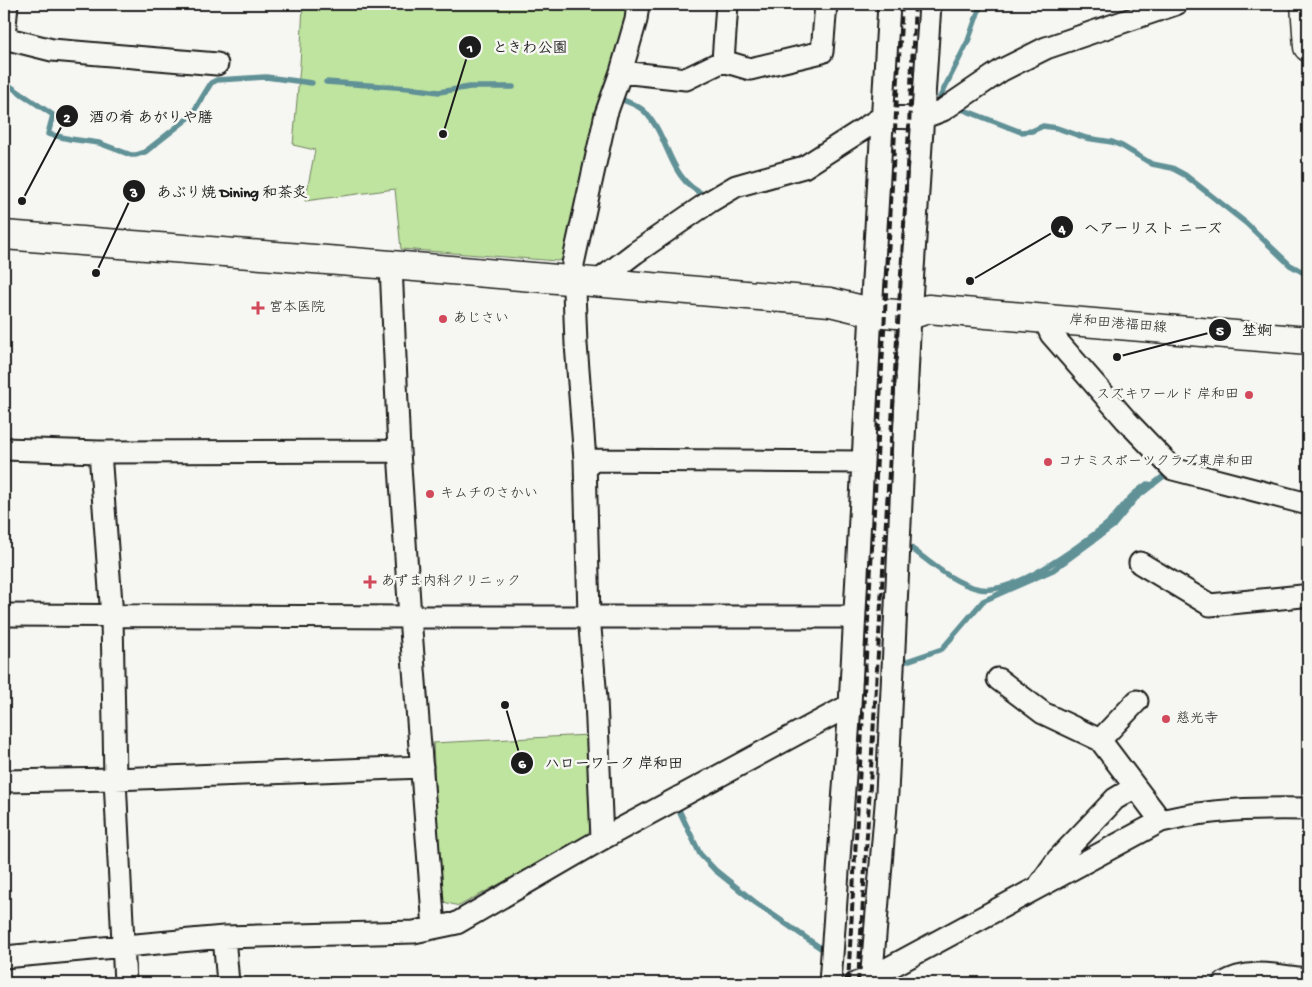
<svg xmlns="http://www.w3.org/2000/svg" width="1312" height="987" font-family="'Gochi Hand','Klee One',sans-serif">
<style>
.green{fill:#bfe49f;stroke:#6e805e}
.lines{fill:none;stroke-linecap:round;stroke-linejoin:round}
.stream{stroke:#609196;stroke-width:5.5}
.street-casing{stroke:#1c1c1c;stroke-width:25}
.secondary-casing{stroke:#1c1c1c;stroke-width:31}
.primary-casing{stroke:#1c1c1c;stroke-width:31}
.street{stroke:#f6f6f2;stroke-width:21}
.secondary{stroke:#f6f6f2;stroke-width:28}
.primary{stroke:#f6f6f2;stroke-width:28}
.rail{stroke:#1c1c1c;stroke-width:4;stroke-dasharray:8 4;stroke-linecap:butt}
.poi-dot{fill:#d1495b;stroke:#f6f6f2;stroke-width:2}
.labels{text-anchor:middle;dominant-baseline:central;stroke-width:5;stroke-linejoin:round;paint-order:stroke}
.poi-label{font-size:14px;fill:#1c1c1c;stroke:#f6f6f2;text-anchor:start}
.street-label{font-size:14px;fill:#1c1c1c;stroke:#f6f6f2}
.leader{fill:none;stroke:#1c1c1c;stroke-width:2}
.callout-dot{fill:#1c1c1c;stroke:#f6f6f2;stroke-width:2}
.mark-label{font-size:15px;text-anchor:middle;font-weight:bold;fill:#fff}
.callout-label{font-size:15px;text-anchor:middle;font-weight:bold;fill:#1c1c1c;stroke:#f6f6f2;stroke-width:5;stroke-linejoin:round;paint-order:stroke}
</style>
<rect width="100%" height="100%" fill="#f6f6f2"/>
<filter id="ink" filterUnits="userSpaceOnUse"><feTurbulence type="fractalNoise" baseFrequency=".02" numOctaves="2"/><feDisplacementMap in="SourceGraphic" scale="10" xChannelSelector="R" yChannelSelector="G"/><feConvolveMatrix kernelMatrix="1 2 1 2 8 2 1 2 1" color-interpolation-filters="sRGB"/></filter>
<g filter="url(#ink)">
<!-- green -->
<path class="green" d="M 303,4 L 629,4 L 565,259 L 557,261 L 401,249 L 395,189 L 305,201 L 315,150 L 293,145 L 300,66 Z
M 589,735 L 593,825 L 585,837 L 459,906 L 440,901 L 433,743 Z"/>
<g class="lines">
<!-- stream -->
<path class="stream" d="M 4,82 L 53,115 L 48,134 L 70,139 L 99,143 L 131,155 L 136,155 L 145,152 L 191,116 L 211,83 L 217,80 L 266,77 L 312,83
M 326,82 L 409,88 L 439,92 L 470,87 L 513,87
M 940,97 L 968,41 L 981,4
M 621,99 C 629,103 639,105 645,112 C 670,137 668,180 705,195 L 707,193
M 959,108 L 1021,132 L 1032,131 L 1043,126 L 1057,128 L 1086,138 L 1112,142 L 1122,146 L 1152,164 L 1172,168 L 1185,175 L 1246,223 L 1290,265 L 1308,275
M 911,548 C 931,563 954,584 980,589 C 1014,595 1080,546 1106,525 C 1116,516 1123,505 1132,496 C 1136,492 1142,488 1147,484 L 1153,485
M 904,662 L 942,649 L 983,601 L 1053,570 L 1113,526 L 1136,498 L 1170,471
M 679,810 L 700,854 L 715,870 L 756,903 L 822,949
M 1208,983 L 1221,975"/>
<!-- street casing -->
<g class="street-casing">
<path id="street" d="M 4,37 L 7,4
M 4,38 L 52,50 L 217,64
M 723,61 L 727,4
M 621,72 L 686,79 L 723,61 L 750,69 L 822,52 L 826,4
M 391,265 L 399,451 L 410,617 L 434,928
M 597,282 L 635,253 L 709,202 L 736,186 L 804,167 L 882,117 L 922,118 L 943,110 L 1002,70 L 1046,48 L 1176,4
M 872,297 L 889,4
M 911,301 L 930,4
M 1044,319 L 1051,334 L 1126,420 L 1173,469 L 1308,504
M 4,449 L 100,452 L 399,451
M 100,452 L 112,617 L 115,779 L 125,983
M 585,460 L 863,462
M 1140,563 L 1210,605 L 1302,596 L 1308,598
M 4,615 L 410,617 L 854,617
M 998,679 L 1043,713 L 1100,740 L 1161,821
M 1100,740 L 1137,701
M 4,781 L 115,779 L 422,767
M 602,839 L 596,699 L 589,616 L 585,460 L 576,344 L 573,264 L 606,114 L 621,72 L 636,20 L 638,4
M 1040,884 L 1058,859 L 1115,799 L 1135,787
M 224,937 L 228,983
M 4,957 L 224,937 L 414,932 L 457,923 L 602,839 L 850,705
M 830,983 L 850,705 L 871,312
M 856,983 L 872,977 L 1161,821 C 1209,809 1259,808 1308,809
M 871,983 L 887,793 L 910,315
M 1224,983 C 1251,967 1279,977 1308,979"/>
</g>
<!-- secondary casing -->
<g class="secondary-casing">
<path id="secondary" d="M 4,235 L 391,265 L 830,302 L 871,312 L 910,315 L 928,309 L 1308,341"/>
</g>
<!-- primary casing -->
<g class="primary-casing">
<path id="primary" d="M 1305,4 L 1308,47"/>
</g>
<!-- street -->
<use href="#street" class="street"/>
<!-- secondary -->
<use href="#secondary" class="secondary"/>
<!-- primary -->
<use href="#primary" class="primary"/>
<!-- rail -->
<path class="rail" d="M 848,983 L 902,4
M 858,983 L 905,208 L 915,4"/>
</g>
</g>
<!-- markers -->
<g class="poi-dot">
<path d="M255.5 300.5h5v5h5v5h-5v5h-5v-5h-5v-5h5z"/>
<circle cx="443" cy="319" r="5"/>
<circle cx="1249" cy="395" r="5"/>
<circle cx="1048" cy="462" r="5"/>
<circle cx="430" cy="494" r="5"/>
<path d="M367.5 574.5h5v5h5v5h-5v5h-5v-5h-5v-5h5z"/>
<circle cx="1166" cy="719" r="5"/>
</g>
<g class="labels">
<!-- poi labels -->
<g class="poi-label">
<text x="269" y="308">宮本医院</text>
<text x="453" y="319">あじさい</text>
<text x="1239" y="395" text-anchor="end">スズキワールド 岸和田</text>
<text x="1058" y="462">コナミスポーツクラブ東岸和田</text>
<text x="440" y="494">キムチのさかい</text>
<text x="381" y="582">あずま内科クリニック</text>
<text x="1176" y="719">慈光寺</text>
</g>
<!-- street labels -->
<g class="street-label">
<text transform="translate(1118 325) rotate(5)">岸和田港福田線</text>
</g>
</g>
<!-- callouts -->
<path class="leader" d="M443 134L470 47M22 201L67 116M96 273L134 191M970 281L1062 227M1117 357L1220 330M505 705L522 763"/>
<g class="callout-dot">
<circle cx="443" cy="134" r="5"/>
<circle cx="22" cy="201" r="5"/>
<circle cx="96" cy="273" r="5"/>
<circle cx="970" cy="281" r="5"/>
<circle cx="1117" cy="357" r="5"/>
<circle cx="505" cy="705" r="5"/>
<circle cx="470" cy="47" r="12"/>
<circle cx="67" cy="116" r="12"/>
<circle cx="134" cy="191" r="12"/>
<circle cx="1062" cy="227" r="12"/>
<circle cx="1220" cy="330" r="12"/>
<circle cx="522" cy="763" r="12"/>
</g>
<g class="mark-label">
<text x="470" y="52">1</text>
<text x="67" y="122">2</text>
<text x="134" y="197">3</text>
<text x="1062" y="233">4</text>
<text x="1220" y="335">5</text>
<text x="522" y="768">6</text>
</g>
<g class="callout-label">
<text x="530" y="52">ときわ公園</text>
<text x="151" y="122">酒の肴 あがりや膳</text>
<text x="232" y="197">あぶり焼 Dining 和茶炙</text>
<text x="1153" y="233">ヘアーリスト ニーズ</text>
<text x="1257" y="335">埜婀</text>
<text x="614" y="768">ハローワーク 岸和田</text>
</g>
<!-- margin -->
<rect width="1312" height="987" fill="none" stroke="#f6f6f2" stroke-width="20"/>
<rect x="10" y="10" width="1292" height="967" fill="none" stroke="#1c1c1c" stroke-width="2" filter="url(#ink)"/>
</svg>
